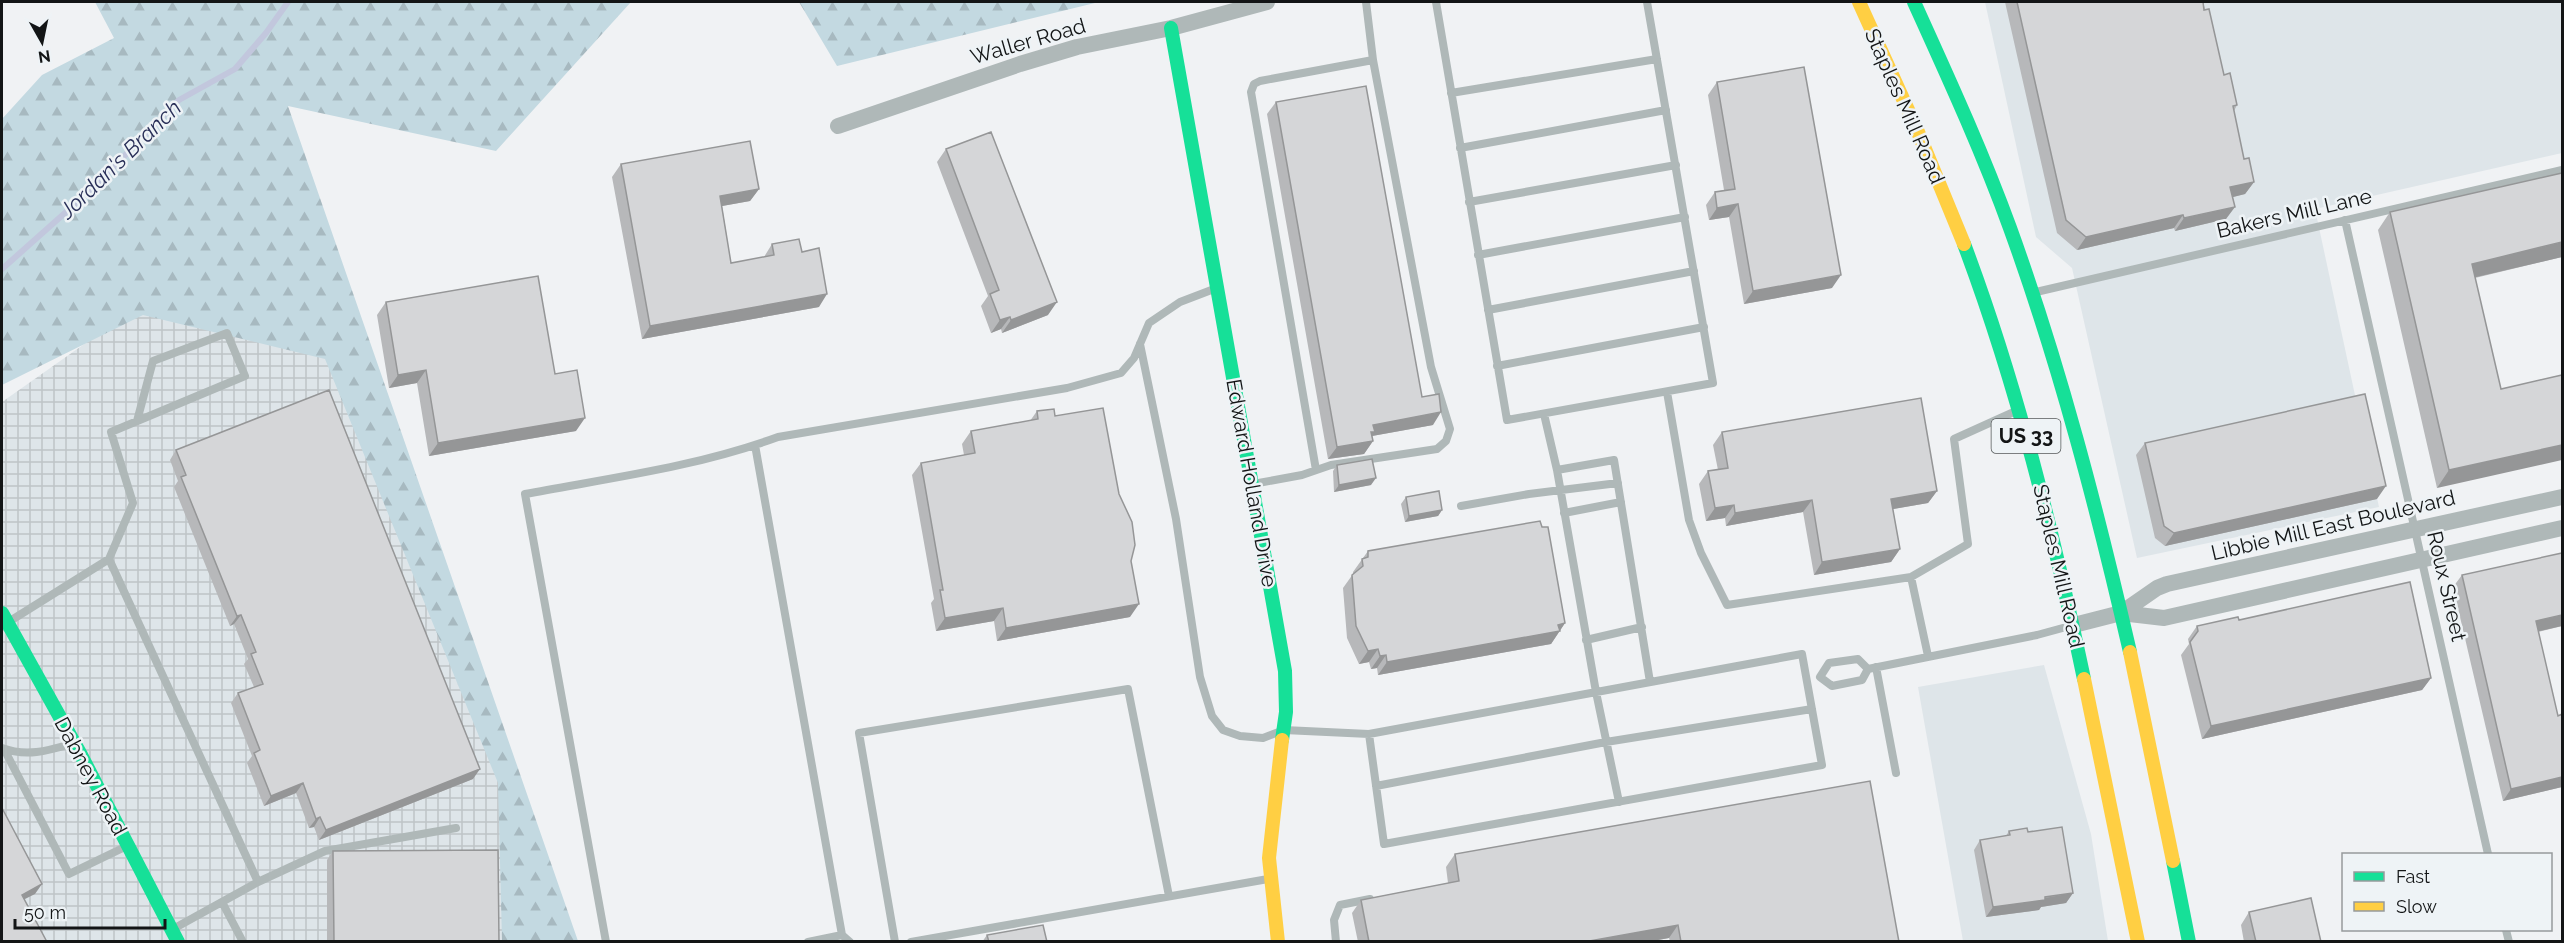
<svg xmlns="http://www.w3.org/2000/svg" width="2564" height="943" font-family="Raleway,sans-serif">
<style>
.built{fill:#dee5e9}
.industrial{fill:url(#industrial-grid)}
.forest{fill:url(#forest-firs)}
.lines{fill:none;stroke-linecap:round;stroke-linejoin:round}
.stream{stroke:#c2c7dd;stroke-width:6}
.lane{stroke:#afb8b8;stroke-width:8}
.street{stroke:#afb8b8;stroke-width:16}
.fast{stroke:#16e098;stroke-width:14}
.slow{stroke:#ffcf43;stroke-width:14}
.wall{fill:#b7b8ba}
.shaded-wall{fill:#959697}
.building{fill:#d5d6d8;stroke:#959697;stroke-width:1.5}
.labels{text-anchor:middle;dominant-baseline:central;stroke-width:5;stroke-linejoin:round;paint-order:stroke}
.shield{fill:#eef3f6;stroke:#555859;stroke-width:1.5}
.shield-label{font-size:20px;font-weight:bold;fill:#131516}
.street-label{font-size:21px;fill:#131516;stroke:#eef3f6}
.water-label{font-size:22px;font-style:italic;fill:#292f58;stroke:#eef3f6}
</style>
<defs>
<pattern id="industrial-grid" width="8" height="8" patternUnits="userSpaceOnUse" patternTransform="scale(1.5)"><rect width="8" height="8" fill="#dee5e9"/><path d="M0 4h8M4 0v8" fill="none" stroke="#bec4c7"/></pattern>
<pattern id="forest-firs" width="22" height="20" patternUnits="userSpaceOnUse" patternTransform="scale(1.5)"><rect width="22" height="20" fill="#c3d9e1"/><path d="M5 1l3.5 6h-7zM16 11l3.5 6h-7z" fill="#a7b9c0"/></pattern>
</defs>
<rect width="100%" height="100%" fill="#f0f2f4"/>
<!-- built -->
<path class="built" d="M 1985,2 L 2562,2 L 2562,153 L 2315,209 L 2379,507 L 2137,558 L 2072,268 L 2036,237 Z
M 2044,665 L 2091,834 L 2108,941 L 1963,941 L 1918,687 Z"/>
<!-- industrial -->
<path class="industrial" d="M 141,304 L 336,354 L 568,941 L 2,941 L 2,402 Z"/>
<!-- forest -->
<path class="forest" d="M 95,2 L 631,2 L 496,151 L 288,106 L 578,941 L 502,941 L 498,783 L 325,359 L 143,315 L 2,385 L 2,119 L 42,75 L 114,38 Z
M 799,2 L 1099,2 L 837,66 Z"/>
<g class="lines">
<!-- stream -->
<path class="stream" d="M 2,269 L 93,188 L 179,100 L 235,69 L 266,33 L 288,2"/>
<!-- lane -->
<path class="lane" d="M 1436,2 L 1507,420 L 1713,383 L 1647,2
M 1451,93 L 1657,59
M 1460,148 L 1666,110
M 1469,202 L 1676,165
M 2345,220 L 2488,854
M 1478,255 L 1685,217
M 2036,292 L 2562,170
M 1488,310 L 1694,271
M 1140,344 L 1176,519 L 1200,677 L 1212,716 L 1223,730 L 1240,736 L 1263,738 L 1284,730 L 1369,734 L 1802,654 L 1822,765 L 1384,844 L 1369,734
M 1497,366 L 1704,327
M 1667,392 L 1689,520 L 1701,553 L 1727,605 L 1911,577
M 1544,414 L 1557,470
M 755,445 L 842,935
M 1316,470 L 1251,92 L 1254,84 L 1260,81 L 1373,60
M 1253,484 L 1302,475 L 1331,465 L 1437,449 L 1446,441 L 1450,429 L 1431,367 L 1373,60 L 1366,2
M 1461,506 L 1529,494 L 1618,483
M 1564,513 L 1621,502
M 109,559 L 133,503 L 111,432 L 245,376 L 227,333 L 153,361 L 137,421
M 10,621 L 109,559 L 258,882 L 173,929
M 1586,640 L 1642,627
M 1928,656 L 1911,577 L 1968,544 L 1954,439 L 2016,411
M 1858,659 L 1868,669 L 1862,680 L 1832,686 L 1820,677 L 1829,663 Z
M 1876,667 L 1896,773
M 1868,669 L 2037,635 L 2070,626
M 2,748 C 26,757 47,751 71,744
M 4,749 L 69,874 L 127,846
M 1376,786 L 1606,742 L 1812,709
M 1619,802 L 1596,692 L 1557,470 L 1614,460 L 1650,682
M 258,882 L 325,851 L 456,828
M 222,902 L 243,942
M 2506,930 L 2509,942
M 606,942 L 525,494 C 610,478 696,467 778,437 L 1067,388 L 1121,373 L 1134,358 L 1149,323 L 1180,302 L 1214,289
M 808,942 L 842,935 L 850,942
M 895,942 L 859,733 L 1128,689 L 1169,896
M 911,942 L 1268,879
M 1336,942 L 1334,920 L 1340,905 L 1370,899"/>
<!-- street -->
<path class="street" d="M 838,126 L 1020,64 L 1077,47 L 1171,28 L 1267,2
M 2121,613 L 2157,588 L 2167,584 L 2562,497
M 2074,625 L 2121,613 L 2164,618 L 2562,528"/>
<!-- fast -->
<path class="fast" d="M 1914,2 C 1948,77 1982,151 2010,228 C 2060,366 2097,509 2130,652
M 1171,28 L 1285,671 L 1286,712 L 1282,740
M 1964,244 C 2017,385 2053,532 2084,679
M 2,613 L 81,755 L 178,942
M 2173,861 L 2189,942"/>
<!-- slow -->
<path class="slow" d="M 1859,2 L 1918,132 L 1964,244
M 2130,652 L 2173,861
M 2084,679 L 2138,942
M 1278,942 L 1269,858 L 1282,740"/>
</g>
<!-- wall -->
<path class="wall" d="M 2005,2 L 2203,2 L 2224,75 L 2237,105 L 2234,111 L 2244,159 L 2254,182 L 2245,194 L 2233,197 L 2226,219 L 2175,231 L 2174,228 L 2077,250 L 2057,233 Z
M 1717,82 L 1832,288 L 1744,304 L 1729,217 L 1709,220 L 1706,205 L 1715,192 L 1724,190 L 1708,95 Z
M 1276,102 L 1422,397 L 1433,425 L 1372,436 L 1373,441 L 1364,454 L 1328,459 L 1267,114 Z
M 946,149 L 1048,315 L 1002,333 L 1001,329 L 991,333 L 981,306 L 988,296 L 937,162 Z
M 621,164 L 759,189 L 750,201 L 722,206 L 731,263 L 764,257 L 772,244 L 802,252 L 819,307 L 642,339 L 612,177 Z
M 2390,212 L 2562,257 L 2475,278 L 2501,389 L 2562,375 L 2437,488 L 2378,230 Z
M 386,302 L 555,374 L 576,431 L 429,456 L 417,383 L 389,388 L 377,315 Z
M 1037,411 L 1055,416 L 1131,561 L 1130,617 L 997,641 L 994,621 L 936,631 L 931,603 L 934,599 L 912,475 L 921,463 L 964,455 L 962,444 L 971,431 L 1030,421 Z
M 1722,432 L 1937,491 L 1928,503 L 1893,509 L 1900,549 L 1891,562 L 1814,575 L 1803,512 L 1726,526 L 1725,518 L 1706,521 L 1699,484 L 1708,471 L 1718,470 L 1713,445 Z
M 2145,443 L 2377,499 L 2165,546 L 2155,538 L 2136,455 Z
M 176,450 L 473,779 L 319,840 L 314,827 L 309,828 L 296,793 L 264,806 L 247,763 L 252,756 L 231,703 L 238,693 L 254,687 L 244,664 L 248,659 L 234,624 L 230,626 L 174,487 L 178,481 L 170,460 Z
M 1337,465 L 1371,485 L 1334,492 L 1333,471 Z
M 1406,497 L 1442,510 L 1438,516 L 1405,522 L 1401,504 Z
M 1368,551 L 1565,623 L 1551,644 L 1378,675 L 1377,668 L 1371,669 L 1369,662 L 1359,664 L 1347,638 L 1343,588 L 1353,574 L 1353,572 Z
M 2462,575 L 2562,626 L 2538,632 L 2562,787 L 2503,801 L 2453,587 Z
M 2239,620 L 2431,678 L 2422,690 L 2202,739 L 2181,655 L 2189,644 L 2188,639 L 2197,626 Z
M 2009,831 L 2028,832 L 2073,893 L 2066,903 L 2041,907 L 2039,910 L 1986,917 L 1974,850 L 1980,840 L 2006,836 Z
M 333,851 L 499,942 L 327,942 L 327,860 Z
M 1455,854 L 1899,942 L 1670,942 L 1669,938 L 1647,942 L 1358,942 L 1352,913 L 1361,900 L 1448,883 L 1446,867 Z
M 2249,912 L 2321,942 L 2244,942 L 2241,925 Z
M 987,935 L 1047,942 L 982,942 Z"/>
<!-- shaded-wall -->
<path class="shaded-wall" d="M 2254,182 L 2245,194 L 2221,200 L 2230,187 Z
M 759,189 L 750,201 L 711,208 L 720,196 Z
M 1738,204 L 1729,217 L 1709,220 L 1717,208 Z
M 2235,207 L 2226,219 L 2175,231 L 2184,218 Z
M 2183,215 L 2174,228 L 2077,250 L 2086,237 Z
M 2562,242 L 2562,257 L 2459,281 L 2472,264 Z
M 1841,275 L 1832,288 L 1744,304 L 1753,291 Z
M 827,294 L 819,307 L 642,339 L 650,326 Z
M 1057,302 L 1048,315 L 1002,333 L 1011,320 Z
M 1010,317 L 1001,329 L 991,333 L 1000,320 Z
M 426,370 L 417,383 L 389,388 L 398,375 Z
M 1441,412 L 1433,425 L 1372,436 L 1373,441 L 1364,454 L 1328,459 L 1337,447 L 1373,425 Z
M 585,418 L 576,431 L 429,456 L 438,443 Z
M 2562,445 L 2562,460 L 2437,488 L 2449,470 Z
M 1376,478 L 1371,485 L 1334,492 L 1339,485 Z
M 2386,486 L 2377,499 L 2165,546 L 2174,533 Z
M 1937,491 L 1928,503 L 1882,511 L 1891,499 Z
M 1812,500 L 1803,512 L 1726,526 L 1735,513 Z
M 1734,505 L 1725,518 L 1706,521 L 1715,508 Z
M 1442,510 L 1438,516 L 1405,522 L 1409,516 Z
M 1900,549 L 1891,562 L 1814,575 L 1822,562 Z
M 1139,604 L 1130,617 L 997,641 L 1006,628 Z
M 1003,608 L 994,621 L 936,631 L 945,618 Z
M 241,615 L 234,624 L 230,626 L 237,616 Z
M 2562,615 L 2562,626 L 2527,634 L 2536,621 Z
M 1565,623 L 1551,644 L 1378,675 L 1387,662 Z
M 1378,649 L 1369,662 L 1359,664 L 1368,651 Z
M 1386,655 L 1377,668 L 1371,669 L 1380,656 Z
M 2431,678 L 2422,690 L 2202,739 L 2211,726 Z
M 480,769 L 473,779 L 319,840 L 326,830 Z
M 2562,777 L 2562,787 L 2503,801 L 2511,789 Z
M 303,783 L 296,793 L 264,806 L 271,796 Z
M 320,817 L 314,827 L 309,828 L 316,819 Z
M 42,884 L 35,894 L 15,904 L 22,895 Z
M 2073,893 L 2066,903 L 2041,907 L 2039,910 L 1986,917 L 1993,907 Z
M 1678,925 L 1669,938 L 1647,942 L 1584,942 Z"/>
<!-- building -->
<path class="building" d="M 2017,2 L 2203,2 L 2204,10 L 2209,9 L 2224,75 L 2230,73 L 2237,105 L 2233,106 L 2244,159 L 2249,158 L 2254,182 L 2230,187 L 2235,207 L 2184,218 L 2183,215 L 2086,237 L 2066,220 Z
M 1804,67 L 1841,275 L 1753,291 L 1738,204 L 1717,208 L 1715,192 L 1735,189 L 1717,82 Z
M 1366,86 L 1422,397 L 1439,394 L 1441,412 L 1373,425 L 1375,432 L 1371,432 L 1373,441 L 1337,447 L 1276,102 Z
M 991,132 L 1057,302 L 1011,320 L 1010,317 L 1000,320 L 990,294 L 999,290 L 946,149 Z
M 750,141 L 759,189 L 720,196 L 731,263 L 774,255 L 772,244 L 799,239 L 802,252 L 819,248 L 827,294 L 650,326 L 621,164 Z
M 2562,173 L 2562,242 L 2472,264 L 2501,389 L 2562,375 L 2562,445 L 2449,470 L 2390,212 Z
M 538,276 L 555,374 L 577,370 L 585,418 L 438,443 L 426,370 L 398,375 L 386,302 Z
M 329,390 L 480,769 L 326,830 L 320,817 L 316,819 L 303,783 L 271,796 L 254,753 L 260,750 L 238,693 L 263,684 L 251,654 L 256,652 L 241,615 L 237,616 L 181,477 L 186,475 L 176,450 Z
M 2365,394 L 2386,486 L 2174,533 L 2164,526 L 2145,443 Z
M 1921,398 L 1937,491 L 1891,499 L 1900,549 L 1822,562 L 1812,500 L 1735,513 L 1734,505 L 1715,508 L 1708,471 L 1728,468 L 1722,432 Z
M 1103,408 L 1119,494 L 1132,522 L 1135,545 L 1131,561 L 1139,604 L 1006,628 L 1003,608 L 945,618 L 940,590 L 943,590 L 921,463 L 975,453 L 971,431 L 1038,419 L 1037,411 L 1054,409 L 1055,416 Z
M 1372,459 L 1376,478 L 1339,485 L 1337,465 Z
M 1439,491 L 1442,510 L 1409,516 L 1406,497 Z
M 1540,521 L 1542,527 L 1548,527 L 1565,623 L 1558,625 L 1560,631 L 1387,662 L 1386,655 L 1380,656 L 1378,649 L 1368,651 L 1356,626 L 1352,575 L 1363,566 L 1362,559 L 1368,557 L 1368,551 Z
M 2562,553 L 2562,615 L 2536,621 L 2558,716 L 2562,714 L 2562,777 L 2511,789 L 2462,575 Z
M 2410,582 L 2431,678 L 2211,726 L 2190,642 L 2198,631 L 2197,626 L 2238,617 L 2239,620 Z
M 1870,781 L 1899,942 L 1681,942 L 1678,925 L 1584,942 L 1369,942 L 1361,900 L 1459,881 L 1455,854 Z
M 2,808 L 42,884 L 22,895 L 47,942 L 2,942 Z
M 2062,827 L 2073,893 L 2045,897 L 2045,900 L 1993,907 L 1980,840 L 2010,835 L 2009,831 L 2027,828 L 2028,832 Z
M 498,850 L 499,942 L 334,942 L 333,851 Z
M 2311,898 L 2321,942 L 2256,942 L 2249,912 Z
M 1043,925 L 1047,942 L 989,942 L 987,935 Z"/>
<g class="labels">
<!-- shield labels -->
<rect class="shield" x="1991.5" y="419" width="69" height="34" rx="4.5"/>
<g class="shield-label">
<text x="2026" y="436">US 33</text>
</g>
<!-- street labels -->
<g class="street-label">
<text transform="translate(1028 41) rotate(-16)">Waller Road</text>
<text transform="translate(1905 106) rotate(66)">Staples Mill Road</text>
<text transform="translate(2294 213) rotate(-13)">Bakers Mill Lane</text>
<text transform="translate(1252 483) rotate(80)">Edward Holland Drive</text>
<text transform="translate(2333 525) rotate(-13)">Libbie Mill East Boulevard</text>
<text transform="translate(2059 566) rotate(77)">Staples Mill Road</text>
<text transform="translate(2447 586) rotate(77)">Roux Street</text>
<text transform="translate(91 776) rotate(62)">Dabney Road</text>
</g>
<!-- water labels -->
<g class="water-label">
<text transform="translate(120 159) rotate(-44)">Jordan's Branch</text>
</g>
</g>
<!-- border -->
<rect width="2564" height="943" fill="none" stroke="#131516" stroke-width="6"/>
<!-- legend -->
<rect x="2342" y="853" width="210" height="78" fill="#eef3f6" stroke="#969a9c" stroke-width="1.5"/>
<rect x="2354" y="872" width="30" height="9" fill="#16e098" stroke="#969a9c" stroke-width="1.5"/>
<text x="2396" y="883" font-size="18" fill="#131516">Fast</text>
<rect x="2354" y="902" width="30" height="9" fill="#ffcf43" stroke="#969a9c" stroke-width="1.5"/>
<text x="2396" y="913" font-size="18" fill="#131516">Slow</text>
<!-- north arrow -->
<g transform="translate(42 42) rotate(171)" stroke="#eef3f6" stroke-width="4.5" paint-order="stroke">
<path d="M0-4.5L10 22L0 15L-10 22Z" fill="#131516"/>
<text y="-9" font-size="16" font-weight="bold" text-anchor="middle" fill="#131516">N</text>
</g>
<!-- scale -->
<path d="M15 919v9h150v-9" fill="none" stroke="#131516" stroke-width="3"/>
<text x="24" y="919" font-size="18" fill="#131516" stroke="#eef3f6" stroke-width="4.5" paint-order="stroke">50 m</text>
</svg>
